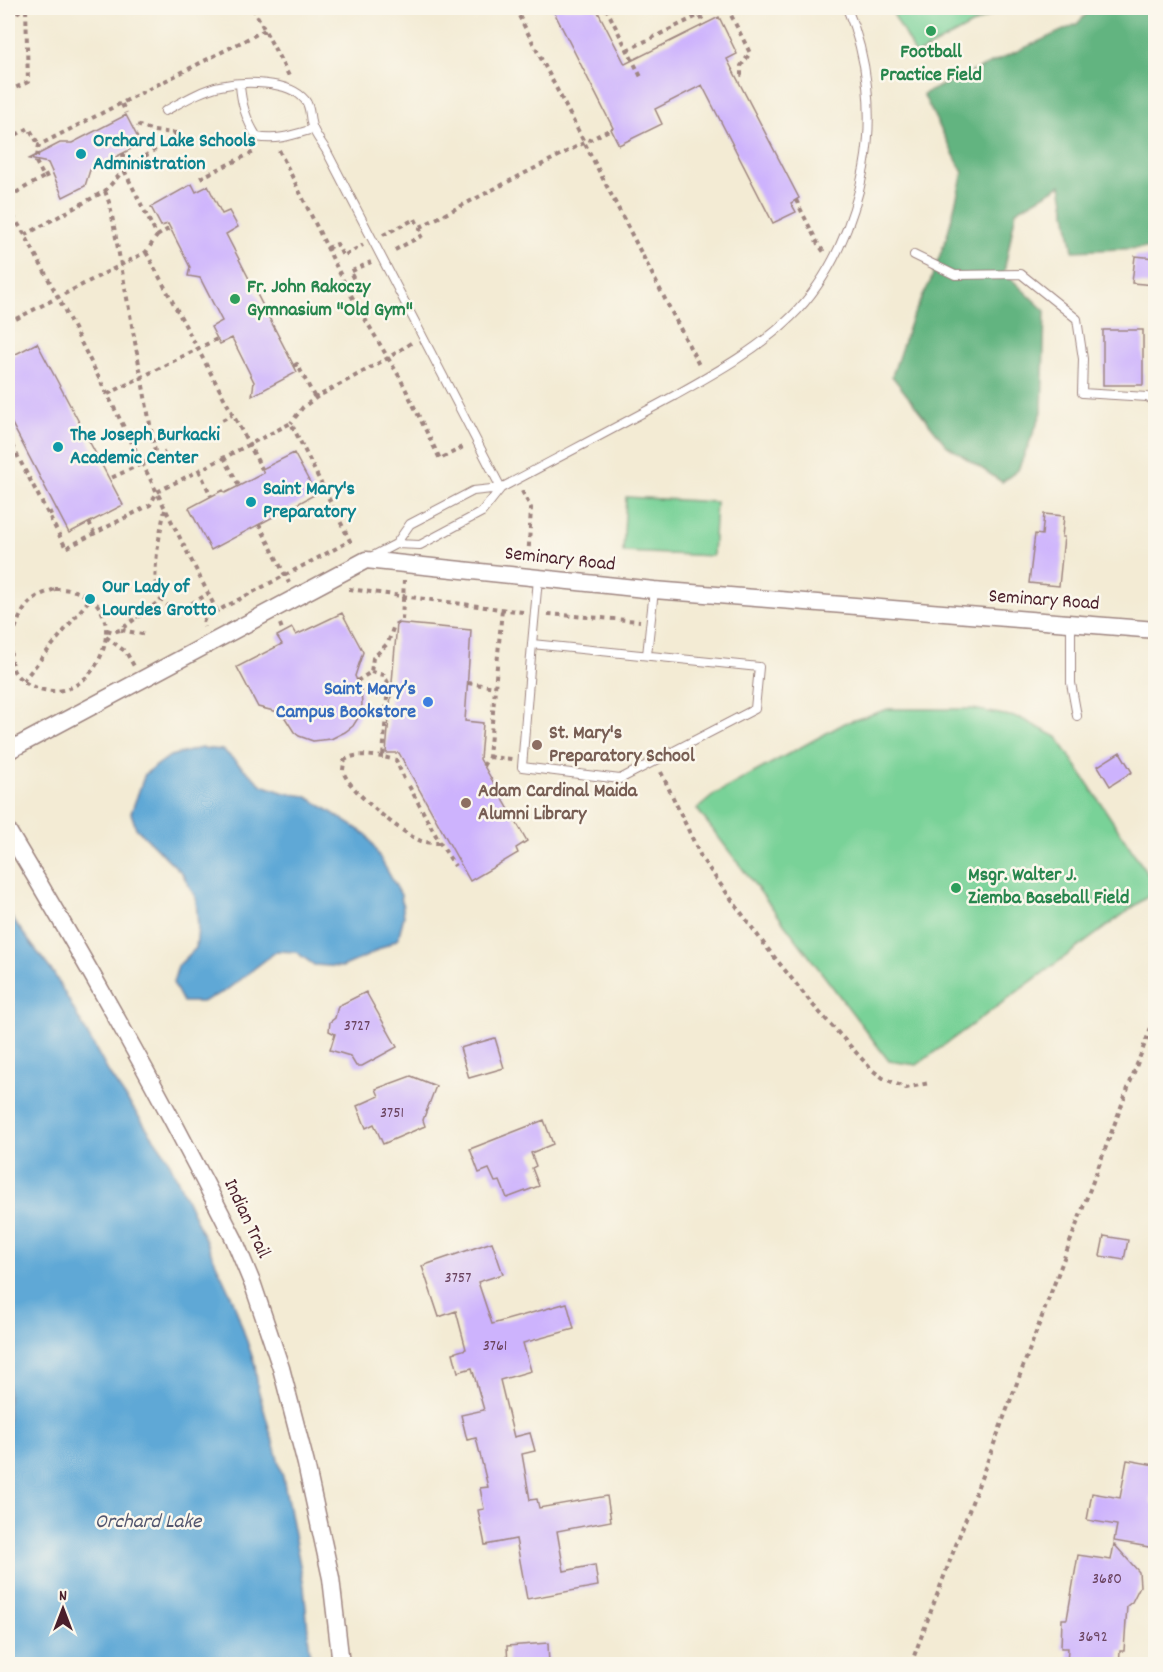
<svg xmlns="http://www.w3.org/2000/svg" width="1163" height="1672" font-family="Dekko,sans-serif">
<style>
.green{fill:#79d298;stroke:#627862;stroke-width:1.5}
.forest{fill:#62b480;stroke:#566a56;stroke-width:1.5}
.water{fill:#5ea8d6;stroke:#546480;stroke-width:1.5}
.building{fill:#cdb3fd}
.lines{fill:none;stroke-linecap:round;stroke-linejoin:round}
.service-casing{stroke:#9e8580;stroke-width:10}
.minor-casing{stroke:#9e8580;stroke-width:19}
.path{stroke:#9e8580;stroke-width:4;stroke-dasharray:4.5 4.5;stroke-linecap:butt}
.service{stroke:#fff;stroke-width:8}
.minor{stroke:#fff;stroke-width:16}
.leisure-dot{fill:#2e9e5b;stroke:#fbf7ec;stroke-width:2}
.culture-dot{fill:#0f9aa8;stroke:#fbf7ec;stroke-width:2}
.shop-dot{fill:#3f7fe0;stroke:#fbf7ec;stroke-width:2}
.education-dot{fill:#8d6e63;stroke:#fbf7ec;stroke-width:2}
.labels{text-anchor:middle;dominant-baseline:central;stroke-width:5;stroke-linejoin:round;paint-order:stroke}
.number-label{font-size:16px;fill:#6b4460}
.leisure-label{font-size:20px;font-weight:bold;fill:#27864d;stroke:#fbf7ec;text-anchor:start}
.culture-label{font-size:20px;font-weight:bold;fill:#0d838f;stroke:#fbf7ec;text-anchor:start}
.street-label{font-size:20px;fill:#4a1f2b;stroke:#fbf7ec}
.shop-label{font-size:20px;font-weight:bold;fill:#366cbe;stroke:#fbf7ec;text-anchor:end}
.education-label{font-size:20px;font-weight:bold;fill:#785e54;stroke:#fbf7ec;text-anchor:start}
.water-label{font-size:21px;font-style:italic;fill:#52566f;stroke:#fbf7ec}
</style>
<rect width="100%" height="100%" fill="#fbf7ec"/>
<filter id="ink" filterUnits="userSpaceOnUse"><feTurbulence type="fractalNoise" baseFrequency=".0167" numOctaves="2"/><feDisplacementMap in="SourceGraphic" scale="12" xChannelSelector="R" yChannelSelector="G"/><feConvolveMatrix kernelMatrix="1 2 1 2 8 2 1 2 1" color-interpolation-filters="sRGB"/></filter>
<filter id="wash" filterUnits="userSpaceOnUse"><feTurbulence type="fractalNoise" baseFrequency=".008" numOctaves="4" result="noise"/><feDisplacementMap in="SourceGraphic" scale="24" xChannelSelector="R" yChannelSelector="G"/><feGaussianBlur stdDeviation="1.35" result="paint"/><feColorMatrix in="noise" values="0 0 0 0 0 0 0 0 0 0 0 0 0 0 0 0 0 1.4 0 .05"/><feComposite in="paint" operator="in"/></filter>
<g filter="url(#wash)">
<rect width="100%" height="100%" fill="#f3ebd4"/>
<!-- green -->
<path class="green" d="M 890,8 L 1003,8 L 916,55 Z
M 626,497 L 716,502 L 713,556 L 623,552 Z
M 888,709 L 973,709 L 1020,718 L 1057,737 L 1155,885 L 1155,891 L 917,1065 L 889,1061 L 697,809 L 715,794 L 845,723 Z"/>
<!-- forest -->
<path class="forest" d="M 1092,8 L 1155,8 L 1155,250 L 1146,248 L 1073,251 L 1061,185 L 1016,211 L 1004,272 L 1045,311 L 1042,412 L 1018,470 L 1002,482 L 946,445 L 892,376 L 911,320 L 930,282 L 947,236 L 963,173 L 923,94 L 1077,24 Z"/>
<!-- water -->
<path class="water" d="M 201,748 L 223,750 L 262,785 L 285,793 L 306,796 L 367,835 L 401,895 L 404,916 L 398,939 L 367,956 L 342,967 L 314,965 L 296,952 L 277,951 L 225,991 L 202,1002 L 183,1002 L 173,983 L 178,966 L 196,948 L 198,927 L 196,899 L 182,873 L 136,828 L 131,813 L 145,774 L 170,756 Z
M 8,913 L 54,974 L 110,1075 L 167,1157 L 233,1300 L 255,1365 L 258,1389 L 283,1477 L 304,1586 L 311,1664 L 8,1664 Z"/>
<g id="blocks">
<!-- building -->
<path class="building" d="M 552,8 L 596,8 L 625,64 L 719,17 L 737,54 L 727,59 L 799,198 L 791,203 L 796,212 L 773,223 L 702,85 L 655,109 L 662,124 L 619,145 L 611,129 L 613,128 Z
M 126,115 L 141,144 L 90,170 L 85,186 L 63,197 L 48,163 L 29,159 L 60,143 L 72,143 Z
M 192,184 L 196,192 L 208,186 L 222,214 L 229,211 L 238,227 L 226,234 L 297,372 L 252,396 L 254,382 L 232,338 L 220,344 L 211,327 L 222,321 L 200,278 L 188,276 L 190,267 L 168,224 L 161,226 L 151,207 Z
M 1135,256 L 1155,258 L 1155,285 L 1132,283 Z
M 1103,330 L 1143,330 L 1143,385 L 1103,385 Z
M 37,343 L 123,505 L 69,533 L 8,416 L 8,358 Z
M 294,453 L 316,494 L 211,550 L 189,508 L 223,490 L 225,493 L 239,486 L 264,473 L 262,469 Z
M 1044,514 L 1064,516 L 1062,537 L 1064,537 L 1059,586 L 1029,583 L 1035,534 L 1042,535 Z
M 342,613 L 363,652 L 355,676 L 361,690 L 362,705 L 358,718 L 353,726 L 345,732 L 331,739 L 313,741 L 299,736 L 294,732 L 282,713 L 258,707 L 237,667 L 282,644 L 277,636 L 292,628 L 296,635 Z
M 397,623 L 471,630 L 465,721 L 483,723 L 480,759 L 527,841 L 516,848 L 518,853 L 470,881 L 399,753 L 386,753 Z
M 1120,752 L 1132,772 L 1110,786 L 1098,766 Z
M 366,992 L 397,1047 L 362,1066 L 356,1066 L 350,1056 L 330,1050 L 335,1034 L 329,1031 L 330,1022 L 335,1018 L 338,1006 Z
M 495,1038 L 504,1068 L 469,1078 L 460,1048 Z
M 411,1076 L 436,1086 L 423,1120 L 425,1126 L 383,1144 L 374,1124 L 366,1128 L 357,1106 L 379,1096 L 376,1089 Z
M 544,1120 L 553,1144 L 531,1153 L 536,1166 L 532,1168 L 539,1186 L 507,1198 L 500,1181 L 495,1182 L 489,1169 L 479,1173 L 470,1149 Z
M 1104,1236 L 1128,1240 L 1124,1260 L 1100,1256 Z
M 492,1242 L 503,1274 L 478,1282 L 492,1324 L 567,1303 L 574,1329 L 523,1343 L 531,1371 L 500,1380 L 514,1437 L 530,1433 L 535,1451 L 522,1454 L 530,1500 L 537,1499 L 539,1508 L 607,1496 L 611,1521 L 557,1531 L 564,1571 L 595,1565 L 598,1586 L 527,1599 L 516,1539 L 485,1545 L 478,1510 L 484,1509 L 480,1488 L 488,1487 L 476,1438 L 467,1440 L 461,1415 L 484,1410 L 472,1368 L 458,1372 L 453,1353 L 466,1349 L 456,1311 L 439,1317 L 422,1266 Z
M 1127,1460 L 1155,1465 L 1151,1503 L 1155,1504 L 1155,1548 L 1114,1541 L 1117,1525 L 1087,1520 L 1092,1493 L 1120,1498 Z
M 1114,1544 L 1139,1572 L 1140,1586 L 1132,1602 L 1127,1606 L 1124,1651 L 1120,1651 L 1119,1665 L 1067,1665 L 1068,1648 L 1061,1648 L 1062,1619 L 1067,1619 L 1078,1555 L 1111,1560 Z
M 548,1643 L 549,1665 L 508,1665 L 507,1646 Z"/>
</g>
</g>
<g filter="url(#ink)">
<use href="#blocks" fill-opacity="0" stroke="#9e8580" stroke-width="1.5"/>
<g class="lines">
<!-- service casing -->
<g class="service-casing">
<path id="service" d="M 240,84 C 241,103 246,120 257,137 C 277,141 293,135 313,129
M 165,111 C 182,102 201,90 220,86 C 243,81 289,80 305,100 C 311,107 309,117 312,126 C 315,135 322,143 326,150 L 501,488
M 914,255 L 955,275 L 1021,274 L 1077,319 L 1083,359 L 1082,393 L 1147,397 L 1156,402
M 396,544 L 410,524 L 473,491 L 501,488 C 559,457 617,427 674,396 C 715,373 757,350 791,317 C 831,278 854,222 864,168 C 874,115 868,58 847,8
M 369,558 L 396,544 L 420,545 L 482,512 L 501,488
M 1071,624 L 1071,683 L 1077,716
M 532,644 L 759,667 L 755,709 L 620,779 L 522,767 Z
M 532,644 L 538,579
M 647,655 L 654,590"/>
</g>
<!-- minor casing -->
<g class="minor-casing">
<path id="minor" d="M 8,751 L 366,560 L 654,590 L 1156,630
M 8,831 C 88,964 164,1100 234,1239 L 253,1285 L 281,1368 L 306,1464 L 331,1578 L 341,1664"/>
</g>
<!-- path -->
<path class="path" d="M 253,8 L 289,76
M 515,8 L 700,367
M 606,8 L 641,77
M 700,16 L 705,24
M 8,17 L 26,8
M 627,50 L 714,8 L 729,11 L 750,53 L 741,66 L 741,75 L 736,76
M 8,91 L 28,82 L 26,8
M 122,104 L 126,113
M 137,125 L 153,131 L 177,133
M 8,139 L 29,128 L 39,145
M 279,150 L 348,290 L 388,358 L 317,397 L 303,407 L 291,423
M 44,177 L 53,173
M 200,178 L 256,151
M 105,191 L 110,205 L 156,457 L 109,479
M 8,197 L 44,177 L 36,162 L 39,145 L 265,30
M 796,200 L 818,244 L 824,252
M 8,208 L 25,235 L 58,297 L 217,611 C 209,615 201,617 204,627
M 420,227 L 611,129
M 25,235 L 105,191 L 124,170 L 178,134
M 383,235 L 415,219 L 423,235 L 393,251
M 157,236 L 170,228
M 327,248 L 337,244 L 343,256 L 363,245
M 146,252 L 262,469
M 348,290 L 357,285 L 350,272 L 371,262
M 8,323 L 146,252 L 157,236 L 124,170 L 123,153
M 411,343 L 388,358 L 399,376 L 440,459 L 465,446
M 8,349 L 11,356
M 294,366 L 297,364 L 315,398
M 108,394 L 217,339
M 222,420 L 232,415
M 8,438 L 66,548 L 150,505 L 157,492 L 291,423 L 350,541 L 217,611
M 156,457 L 165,452
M 224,457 L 239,486
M 199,470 L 211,496
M 522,491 L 531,508 L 528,562
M 165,510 C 160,529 151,578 158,595 C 160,601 166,604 171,608 L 187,606 L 208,594
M 48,514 L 57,510
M 89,522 L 94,532
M 259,524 L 289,583
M 55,589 C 145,587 102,715 34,687 C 27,684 20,680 15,673 C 4,657 16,614 31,601 C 38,595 47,592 55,589 Z
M 349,589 L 523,612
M 102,610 L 107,609 L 138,617
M 548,614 L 640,621
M 280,624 L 283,632
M 107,630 L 113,632 L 120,630 L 161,600
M 121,630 L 147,635
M 106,637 L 126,652 L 134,666
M 371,672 L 384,675 L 388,683 L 383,757 L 396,760 L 404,779
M 23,681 L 90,599
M 357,681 L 371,672 L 373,658 L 388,643 L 394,625 L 402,621 L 404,580
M 468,683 L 495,687
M 383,757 C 369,756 355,752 344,761 C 344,764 343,768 343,771 C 349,791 401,833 421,841 C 427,843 434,843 440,843
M 489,757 L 512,759
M 483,766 L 489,757 L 502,609
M 661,772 L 702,859 L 764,944 L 812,1004 L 872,1070 L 883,1078 L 906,1088 L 929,1083
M 409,786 L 440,843 L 455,866
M 911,1664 L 1156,1014"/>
<!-- service -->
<use href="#service" class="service"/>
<!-- minor -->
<use href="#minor" class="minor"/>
</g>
</g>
<!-- markers -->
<g class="leisure-dot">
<circle cx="931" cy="31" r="6"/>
<circle cx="235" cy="299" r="6"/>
<circle cx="956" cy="888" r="6"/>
</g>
<g class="culture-dot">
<circle cx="81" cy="154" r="6"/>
<circle cx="58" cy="447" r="6"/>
<circle cx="251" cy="502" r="6"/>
<circle cx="90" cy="599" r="6"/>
</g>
<circle class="shop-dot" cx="428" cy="702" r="6"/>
<g class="education-dot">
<circle cx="537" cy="745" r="6"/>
<circle cx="466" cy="803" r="6"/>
</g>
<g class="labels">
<!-- number labels -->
<g class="number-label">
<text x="357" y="1026">3727</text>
<text x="392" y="1113">3751</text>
<text x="458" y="1278">3757</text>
<text x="495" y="1346">3761</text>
<text x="1107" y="1579">3680</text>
<text x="1093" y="1637">3692</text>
</g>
<!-- leisure labels -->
<g class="leisure-label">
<text x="931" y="53" text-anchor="middle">Football<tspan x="931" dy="23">Practice Field</tspan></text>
<text x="247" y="288">Fr. John Rakoczy<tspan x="247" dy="23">Gymnasium "Old Gym"</tspan></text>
<text x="968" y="876">Msgr. Walter J.<tspan x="968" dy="23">Ziemba Baseball Field</tspan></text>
</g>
<!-- culture labels -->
<g class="culture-label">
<text x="93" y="142">Orchard Lake Schools<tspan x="93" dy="23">Administration</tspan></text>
<text x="70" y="436">The Joseph Burkacki<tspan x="70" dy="23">Academic Center</tspan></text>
<text x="263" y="490">Saint Mary's<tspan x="263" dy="23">Preparatory</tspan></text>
<text x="102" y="588">Our Lady of<tspan x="102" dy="23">Lourdes Grotto</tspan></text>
</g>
<!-- street labels -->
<g class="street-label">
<text transform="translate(560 560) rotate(6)">Seminary Road</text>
<text transform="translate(1044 601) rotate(4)">Seminary Road</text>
<text transform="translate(246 1219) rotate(65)">Indian Trail</text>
</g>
<!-- shop labels -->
<g class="shop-label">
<text x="416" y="690">Saint Mary’s<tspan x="416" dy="23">Campus Bookstore</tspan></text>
</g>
<!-- education labels -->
<g class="education-label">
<text x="549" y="734">St. Mary's<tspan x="549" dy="23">Preparatory School</tspan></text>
<text x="478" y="792">Adam Cardinal Maida<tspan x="478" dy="23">Alumni Library</tspan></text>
</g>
<!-- water labels -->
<g class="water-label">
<text x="148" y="1523">Orchard Lake</text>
</g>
</g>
<!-- margin -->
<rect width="1163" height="1672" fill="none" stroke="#fbf7ec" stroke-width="30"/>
<!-- north arrow -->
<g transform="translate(63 1609)" stroke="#fbf7ec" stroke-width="4.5" paint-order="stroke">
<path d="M0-4.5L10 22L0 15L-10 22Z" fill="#4a1f2b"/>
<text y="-9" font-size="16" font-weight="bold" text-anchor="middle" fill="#4a1f2b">N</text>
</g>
</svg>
